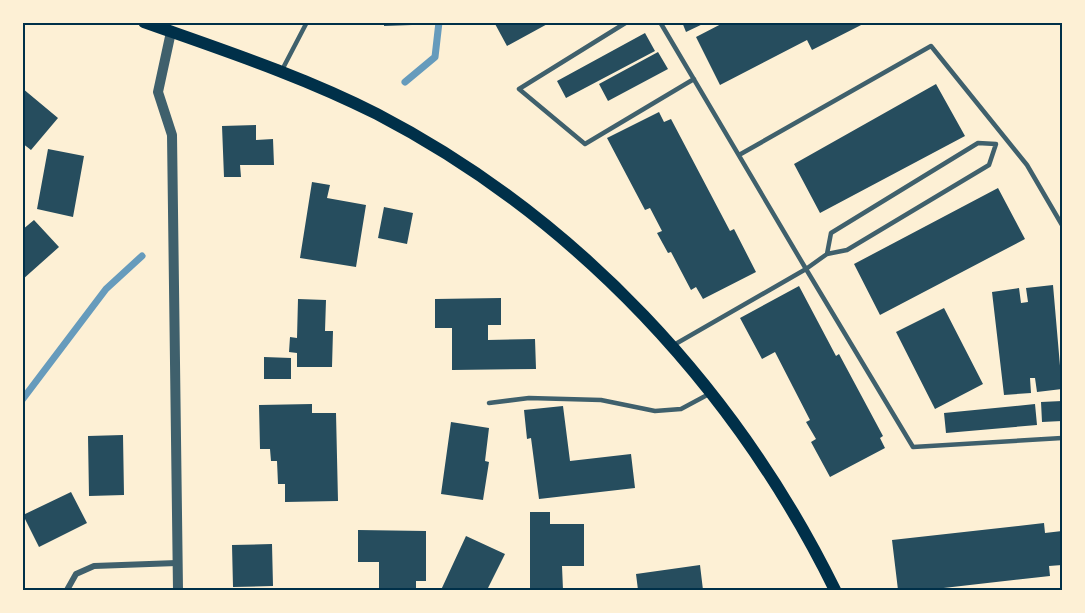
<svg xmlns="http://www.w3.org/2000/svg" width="1085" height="613" font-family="Literata,serif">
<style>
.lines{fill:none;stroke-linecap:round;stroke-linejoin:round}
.stream{stroke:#669bbc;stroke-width:7}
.building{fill:#264d5e}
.service{stroke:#3f606c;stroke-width:4.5}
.minor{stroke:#3f606c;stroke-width:6}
.tertiary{stroke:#3f606c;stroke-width:10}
.secondary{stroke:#003049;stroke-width:12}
.neatline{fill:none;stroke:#003049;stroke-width:2}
</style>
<rect width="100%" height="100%" fill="#fdf0d5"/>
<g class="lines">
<!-- stream -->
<path class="stream" d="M 405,82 L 435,57 L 439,22
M 22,400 L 106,289 L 142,256"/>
</g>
<!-- building -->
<path class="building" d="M 384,22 L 412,22 L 412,25 L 384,26 Z
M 494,22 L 551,22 L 507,46 Z
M 682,22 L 707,22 L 686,32 Z
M 725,22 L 867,22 L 812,50 L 807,40 L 720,85 L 696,37 Z
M 645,33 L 655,51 L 566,98 L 557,81 Z
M 658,52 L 668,69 L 608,101 L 599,84 Z
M 936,84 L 965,136 L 820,213 L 794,164 Z
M 22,88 L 58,118 L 31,150 L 22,143 Z
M 659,112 L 664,122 L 671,119 L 730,231 L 734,229 L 756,272 L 703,299 L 696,287 L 691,290 L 671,252 L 668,253 L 657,233 L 662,231 L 650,208 L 645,210 L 607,138 Z
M 256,125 L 256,140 L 273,139 L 274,165 L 240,165 L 241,177 L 224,177 L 222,126 Z
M 48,149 L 84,156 L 73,217 L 37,209 Z
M 312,182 L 330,185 L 327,198 L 366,205 L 356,267 L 300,258 Z
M 998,188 L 1025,239 L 880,315 L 854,264 Z
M 384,207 L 413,213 L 407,244 L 378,238 Z
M 34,220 L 59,247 L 22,280 L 22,230 Z
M 1053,285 L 1062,389 L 1037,392 L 1035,378 L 1030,378 L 1031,393 L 1004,395 L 992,292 L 1019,288 L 1021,303 L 1028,302 L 1026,288 Z
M 799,286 L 836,356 L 839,354 L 883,436 L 880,438 L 885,448 L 830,477 L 811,442 L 816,439 L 806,422 L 810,420 L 775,352 L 762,359 L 740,318 Z
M 501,298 L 501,325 L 488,325 L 488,340 L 535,339 L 536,369 L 452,370 L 452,328 L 435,328 L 435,299 Z
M 298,299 L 326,300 L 325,331 L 333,331 L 332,367 L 297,367 L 297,353 L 289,352 L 290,337 L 297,338 Z
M 944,308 L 983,384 L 935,409 L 896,332 Z
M 264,357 L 291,358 L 291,379 L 264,379 Z
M 1062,401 L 1062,421 L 1042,422 L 1041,402 Z
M 312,404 L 312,413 L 336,413 L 338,501 L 285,502 L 285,484 L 278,484 L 277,461 L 271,461 L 270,449 L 260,449 L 259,405 Z
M 1035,404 L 1037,425 L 946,433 L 944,413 Z
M 563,406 L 570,461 L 631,454 L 635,488 L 539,499 L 531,438 L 527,439 L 524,410 Z
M 451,422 L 489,428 L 485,461 L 489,462 L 483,500 L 441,494 Z
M 123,435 L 124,495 L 89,496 L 88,436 Z
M 71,492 L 87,523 L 39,547 L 23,515 Z
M 530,512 L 550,512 L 550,524 L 584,524 L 584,566 L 562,566 L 563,590 L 530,590 Z
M 1044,523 L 1045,533 L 1062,531 L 1062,565 L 1049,566 L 1050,576 L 926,590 L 898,590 L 892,540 Z
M 358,530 L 426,531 L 426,581 L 416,581 L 416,590 L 379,590 L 379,562 L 358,562 Z
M 466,536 L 505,554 L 487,590 L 441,590 Z
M 272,544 L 273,586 L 233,587 L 232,545 Z
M 700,565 L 703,590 L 638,590 L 636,574 Z"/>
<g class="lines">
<!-- service -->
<path class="service" d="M 627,22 L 519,89 L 585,144 L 694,79
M 660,22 L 806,269 L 672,346
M 282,70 L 307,22
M 739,155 L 931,46 L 1027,165 L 1062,225
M 827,254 L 831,233 L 978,143 L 996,144 L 989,165 L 847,250 L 827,254 L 806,269 L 913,447 L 1062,438
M 489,403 L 529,398 L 601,400 L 655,411 L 681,409 L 709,394"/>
<!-- minor -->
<path class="minor" d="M 67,590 L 76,574 L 94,566 L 177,563"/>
<!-- tertiary -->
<path class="tertiary" d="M 171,32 L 158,92 L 172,135 L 178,590"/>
<!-- secondary -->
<path class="secondary" d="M 144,22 C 223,50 302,76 377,114 C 577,218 736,389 835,590"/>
</g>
<!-- border -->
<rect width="1085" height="613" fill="none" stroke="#fdf0d5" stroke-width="48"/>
<rect x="24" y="24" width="1037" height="565" class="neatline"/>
</svg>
